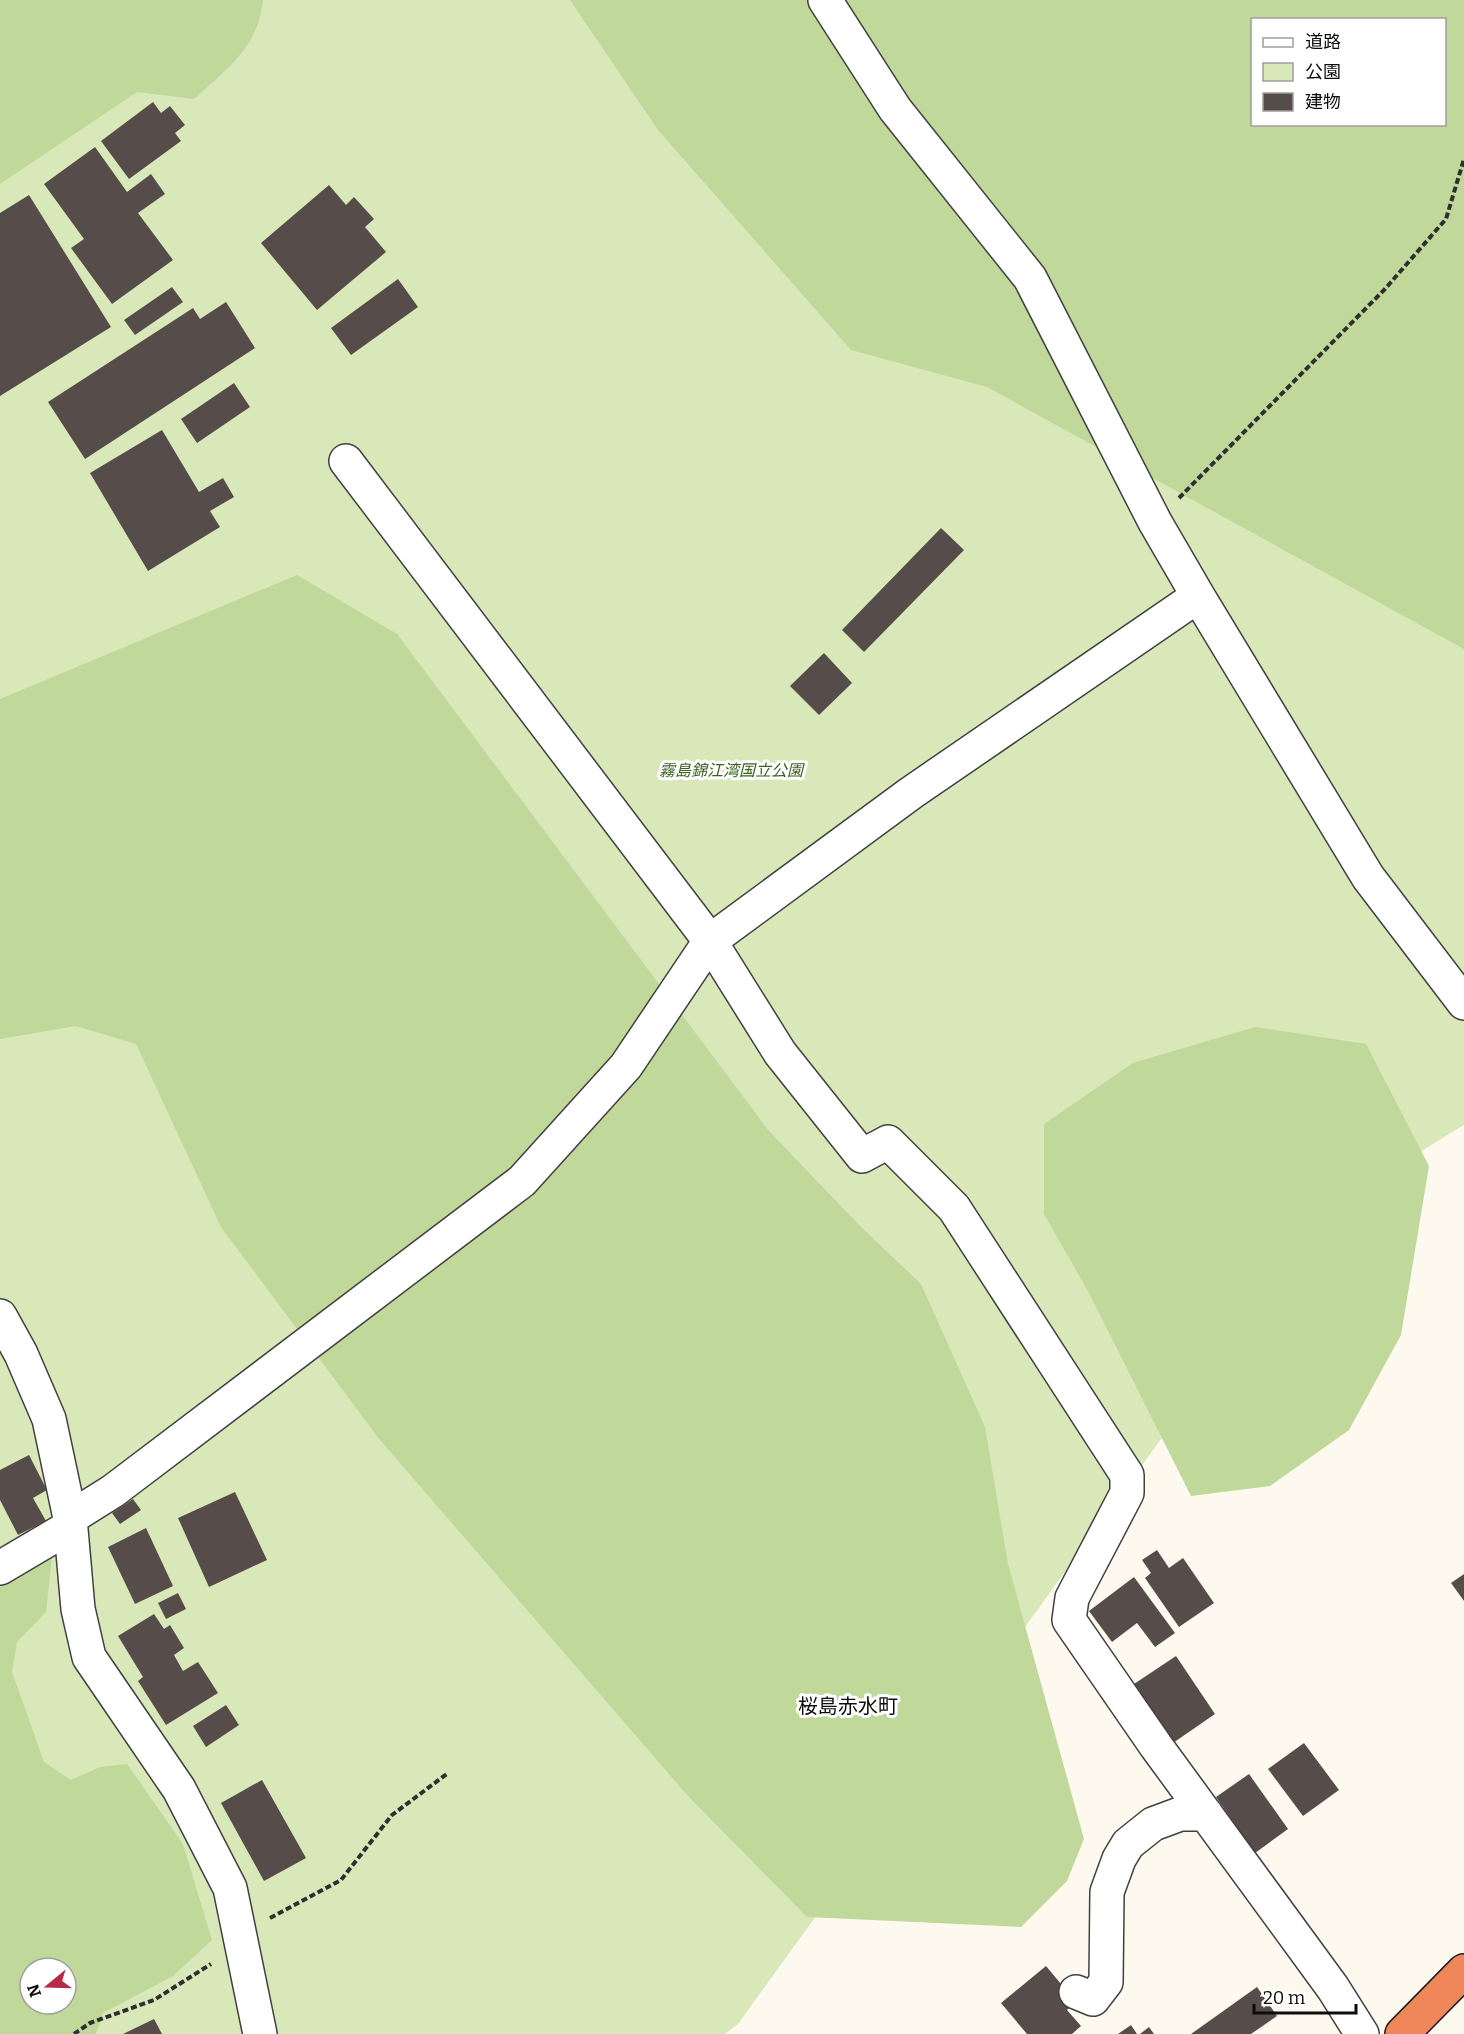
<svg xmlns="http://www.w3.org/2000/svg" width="1464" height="2034" font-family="Bitter,'Noto Sans JP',serif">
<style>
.green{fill:#d9e8b9;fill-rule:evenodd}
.forest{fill:#c0d899;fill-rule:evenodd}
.building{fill:#564d4a}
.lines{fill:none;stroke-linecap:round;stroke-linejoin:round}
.minor-casing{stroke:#404040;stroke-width:36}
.highway-casing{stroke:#1e1e1e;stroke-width:36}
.path{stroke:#2f2f2f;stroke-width:4;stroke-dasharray:6 3;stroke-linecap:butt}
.minor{stroke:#fff;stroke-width:33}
.highway{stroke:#f0875b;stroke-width:33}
.labels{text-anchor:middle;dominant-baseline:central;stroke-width:6;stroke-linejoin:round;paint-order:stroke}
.park-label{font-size:16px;font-style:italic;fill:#396320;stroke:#fff}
.quarter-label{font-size:20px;fill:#0d0d0d;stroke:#fff}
</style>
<rect width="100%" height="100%" fill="#fef9ee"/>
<!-- green -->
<path class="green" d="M 0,0 L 1464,0 L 1464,1125 L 1328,1208 L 738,2024 L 725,2034 L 0,2034 ZM 1252,20 L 1444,20 L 1444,124 L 1252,124 ZM 30,1968 L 66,1968 L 66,2004 L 30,2004 Z"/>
<!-- forest -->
<path class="forest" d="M 0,0 L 263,0 C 258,48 227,69 194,99 L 137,92 L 0,184 Z
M 570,0 L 1464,0 L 1464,649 L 987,387 L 851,350 L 658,130 ZM 1252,20 L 1444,20 L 1444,124 L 1252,124 Z
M 297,575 L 397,634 L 769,1131 L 860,1226 L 921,1284 L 985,1427 L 1008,1564 L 1084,1839 L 1067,1881 L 1021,1927 L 807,1917 L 688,1796 L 380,1440 L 221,1227 L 136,1044 L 76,1026 L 0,1039 L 0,699 Z
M 1255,1027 L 1366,1044 L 1429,1166 L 1401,1335 L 1349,1430 L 1270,1486 L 1191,1496 L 1089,1293 L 1044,1214 L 1044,1124 L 1133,1063 Z
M 52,1557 L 46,1612 L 17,1642 L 12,1672 L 44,1762 L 71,1780 L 100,1767 L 127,1764 L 183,1844 L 212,1940 L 173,1976 L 103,2013 L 96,2034 L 0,2034 L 0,1580 L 28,1561 ZM 30,1968 L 66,1968 L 66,2004 L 30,2004 Z"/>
<!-- building -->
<path class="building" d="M 153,102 L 161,113 L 170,106 L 185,125 L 175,133 L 181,141 L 129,179 L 101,141 Z
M 95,147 L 127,192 L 151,174 L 165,194 L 138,213 L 173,260 L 112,304 L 71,248 L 84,239 L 44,184 Z
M 329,185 L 346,205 L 354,197 L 374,219 L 365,227 L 386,252 L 317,310 L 261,243 Z
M 29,195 L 111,327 L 0,396 L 0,213 Z
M 398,279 L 418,307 L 351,355 L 331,328 Z
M 172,287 L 183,302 L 135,335 L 124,320 Z
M 226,302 L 255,348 L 85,459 L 48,402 L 193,308 L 200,319 Z
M 234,383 L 250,407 L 197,443 L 181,419 Z
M 162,430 L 199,492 L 223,478 L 234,497 L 210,511 L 220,527 L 148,571 L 90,473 Z
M 941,528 L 964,550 L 864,652 L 842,630 Z
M 824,653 L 852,683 L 819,715 L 790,686 Z
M 29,1455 L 47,1490 L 33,1498 L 46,1521 L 18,1535 L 0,1500 L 0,1470 Z
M 235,1492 L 267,1560 L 209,1587 L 178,1518 Z
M 133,1499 L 141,1510 L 120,1524 L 112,1513 Z
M 146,1528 L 173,1586 L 135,1604 L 108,1547 Z
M 1157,1550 L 1169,1568 L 1183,1558 L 1214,1603 L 1179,1627 L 1145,1578 L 1151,1573 L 1142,1560 Z
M 1464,1574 L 1464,1601 L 1451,1583 Z
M 1134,1577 L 1175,1633 L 1155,1647 L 1137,1623 L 1112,1642 L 1089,1611 Z
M 178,1593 L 186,1609 L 166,1619 L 158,1603 Z
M 154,1614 L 164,1629 L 170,1625 L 184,1648 L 174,1655 L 183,1671 L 198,1662 L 218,1693 L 166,1725 L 138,1681 L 143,1677 L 118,1636 Z
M 1176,1656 L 1215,1714 L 1173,1743 L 1134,1684 Z
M 226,1705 L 239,1725 L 206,1747 L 193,1726 Z
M 1304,1743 L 1339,1790 L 1303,1816 L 1268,1769 Z
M 1249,1774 L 1288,1829 L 1255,1853 L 1216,1797 Z
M 262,1780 L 306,1858 L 264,1881 L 221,1803 Z
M 1046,1966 L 1076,2002 L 1067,2010 L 1081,2026 L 1072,2034 L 1027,2034 L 1001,2003 Z
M 1257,1987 L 1277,2016 L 1251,2034 L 1191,2034 Z
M 154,2019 L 162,2034 L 123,2034 Z
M 1131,2025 L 1137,2034 L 1118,2034 Z
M 1149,2027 L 1154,2034 L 1140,2034 Z"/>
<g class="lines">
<!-- minor casing -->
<g class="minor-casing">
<path id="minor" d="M 825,0 L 895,109 L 1030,278 L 1155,522 L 1198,596 L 1368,877 L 1464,1003
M 346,461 L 710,941 L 780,1053 L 862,1156 L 888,1142 L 954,1208 L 1127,1475 L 1127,1493 L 1072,1598 L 1069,1620 L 1156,1746 L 1333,1988 L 1362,2034
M 0,1316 L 21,1354 L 49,1419 L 70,1518 L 78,1609 L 89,1657 L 179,1789 L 230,1888 L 260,2034
M 70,1518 L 113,1491 L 522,1181 L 626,1066 L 710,941 L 911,793 L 1198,596
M 0,1568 L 71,1526
M 1076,1992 L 1093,1999 L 1106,1982 L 1107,1892 L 1119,1859 L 1128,1844 L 1153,1824 L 1180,1814 L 1206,1814"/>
</g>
<!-- highway casing -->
<g class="highway-casing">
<path id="highway" d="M 1402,2034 L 1464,1971"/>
</g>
<!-- path -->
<path class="path" d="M 1179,498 L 1385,289 L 1446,219 L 1464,159
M 270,1918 L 341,1880 L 392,1815 L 448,1773
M 74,2034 L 90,2023 L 154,2000 L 211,1964"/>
<!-- minor -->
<use href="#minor" class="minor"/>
<!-- highway -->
<use href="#highway" class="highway"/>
</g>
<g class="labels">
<!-- park labels -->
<g class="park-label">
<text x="731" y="770">霧島錦江湾国立公園</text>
</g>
<!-- quarter labels -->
<g class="quarter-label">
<text x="848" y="1706">桜島赤水町</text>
</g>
</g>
<!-- legend -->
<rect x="1251" y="18" width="195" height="108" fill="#ffffff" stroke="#9e9e9e" stroke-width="1.5"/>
<rect x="1263" y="38" width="30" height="9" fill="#ffffff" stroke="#9e9e9e" stroke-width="1.5"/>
<text x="1305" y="48" font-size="18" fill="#0d0d0d">道路</text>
<rect x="1263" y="63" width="30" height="18" fill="#d9e8b9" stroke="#9e9e9e" stroke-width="1.5"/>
<text x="1305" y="78" font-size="18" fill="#0d0d0d">公園</text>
<rect x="1263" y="93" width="30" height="18" fill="#564d4a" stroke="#9e9e9e" stroke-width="1.5"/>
<text x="1305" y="108" font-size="18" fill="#0d0d0d">建物</text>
<!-- north arrow -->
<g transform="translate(48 1986) rotate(251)"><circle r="28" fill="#ffffff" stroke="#9e9e9e" stroke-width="1.5"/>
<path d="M0-4.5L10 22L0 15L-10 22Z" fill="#b92948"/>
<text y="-9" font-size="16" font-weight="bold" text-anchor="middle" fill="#0d0d0d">N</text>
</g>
<!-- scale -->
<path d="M1254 2004v9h102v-9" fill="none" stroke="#0d0d0d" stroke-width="3"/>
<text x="1263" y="2004" font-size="18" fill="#0d0d0d" stroke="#ffffff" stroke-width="4.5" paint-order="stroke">20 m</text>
</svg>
